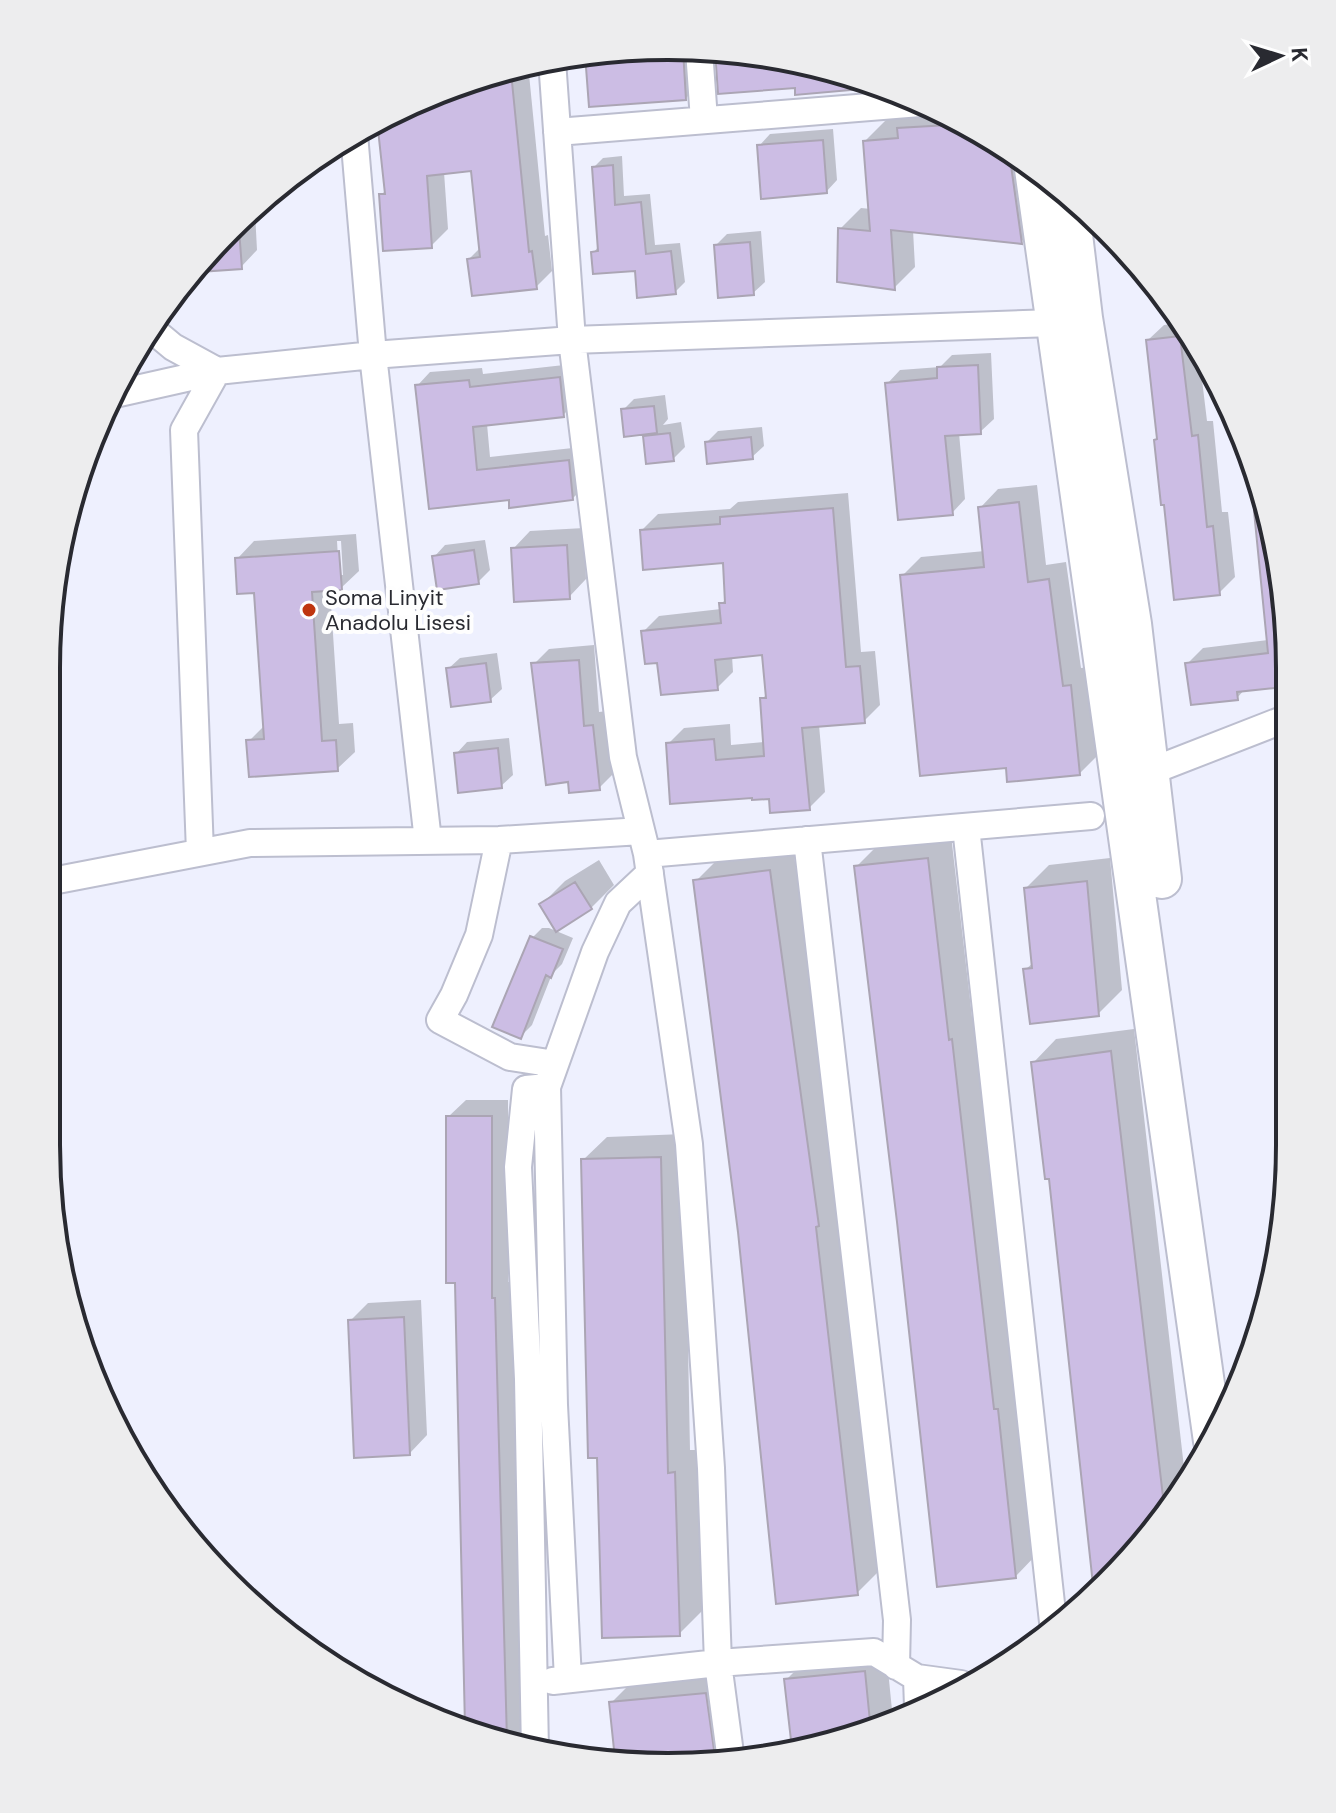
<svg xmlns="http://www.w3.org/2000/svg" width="1336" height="1813" font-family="'DM Sans',sans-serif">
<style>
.shadow{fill:#0003;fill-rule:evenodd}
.building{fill:#ccbde4;stroke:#aba5b4;stroke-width:2}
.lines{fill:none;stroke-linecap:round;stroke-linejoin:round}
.minor-casing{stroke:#bcbecf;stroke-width:30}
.secondary-casing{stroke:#bcbecf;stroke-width:42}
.minor{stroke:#fff;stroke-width:26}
.secondary{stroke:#fff;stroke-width:38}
.poi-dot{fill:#bf350f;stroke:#fefefe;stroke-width:3}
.labels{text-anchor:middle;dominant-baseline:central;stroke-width:8;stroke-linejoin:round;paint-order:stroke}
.poi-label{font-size:22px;fill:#292a31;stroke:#fefefe;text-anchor:start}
.rim{fill:none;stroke:#292a31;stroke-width:4}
</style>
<rect width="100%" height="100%" fill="#eef0fe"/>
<!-- shadow -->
<path class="shadow" d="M 628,47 L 699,50 L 701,82 L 686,98 Z
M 528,64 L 545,236 L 548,235 L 552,271 L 536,287 L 469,259 L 481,247 L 473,169 L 444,172 L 448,229 L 431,246 L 381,195 L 387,189 L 393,110 L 507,67 Z
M 930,107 L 979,130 L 1035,169 L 1042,221 L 1021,242 L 913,230 L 915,267 L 894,288 L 840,229 L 861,208 L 871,209 L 865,141 L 886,120 L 910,118 L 920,108 Z
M 833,129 L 837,180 L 826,192 L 759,146 L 770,134 Z
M 622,156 L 624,196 L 650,194 L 655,245 L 680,243 L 685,282 L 675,292 L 636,269 L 593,253 L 599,246 L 594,167 L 603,158 Z
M 255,212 L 257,250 L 241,267 L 200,270 Z
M 761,231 L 765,282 L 753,293 L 716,245 L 727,234 Z
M 1181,323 L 1199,355 L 1207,421 L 1213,421 L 1222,512 L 1228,512 L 1235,577 L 1219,593 L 1166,503 L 1148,340 L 1164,325 Z
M 991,353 L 994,419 L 980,432 L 959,433 L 965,499 L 952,513 L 887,384 L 900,370 L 940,367 L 952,355 Z
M 573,364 L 577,401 L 563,415 L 487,424 L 490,457 L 582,447 L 586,485 L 572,499 L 510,498 L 431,507 L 417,386 L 430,372 L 482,368 L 483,374 Z
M 665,395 L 668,419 L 663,425 L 681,422 L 685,447 L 673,459 L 645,437 L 650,432 L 623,410 L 634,399 Z
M 762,427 L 764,446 L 752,457 L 707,442 L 718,431 Z
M 1248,451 L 1285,586 L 1285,685 L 1245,689 L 1237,698 L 1187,664 L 1203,648 L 1268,640 Z
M 1037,485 L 1046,565 L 1066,562 L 1081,668 L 1089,667 L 1098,755 L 1079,774 L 1008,766 L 902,576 L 921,557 L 985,551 L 980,508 L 998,489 Z
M 848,493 L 861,652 L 875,651 L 880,705 L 864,721 L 819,725 L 825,792 L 809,808 L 771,797 L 668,744 L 684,728 L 730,724 L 731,745 L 765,742 L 762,699 L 768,693 L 764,653 L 732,656 L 733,672 L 717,688 L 659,660 L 643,632 L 659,616 L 721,609 L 721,604 L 727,598 L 725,561 L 642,530 L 658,514 L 730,509 L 738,502 Z
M 584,528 L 586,579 L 569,597 L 513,549 L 530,531 Z
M 356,534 L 359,571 L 341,588 L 330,589 L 339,724 L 353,723 L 355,752 L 337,769 L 249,741 L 265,725 L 256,591 L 237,559 L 254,541 ZM 337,541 L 341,541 L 343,575 L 339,575 Z
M 485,540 L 490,570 L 478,582 L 434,557 L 445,545 Z
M 594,645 L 599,712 L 607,711 L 614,773 L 599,788 L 534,664 L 549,649 Z
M 497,653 L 502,689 L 490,700 L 448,669 L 460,658 Z
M 509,738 L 513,775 L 501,786 L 456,754 L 467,742 Z
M 951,835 L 972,1017 L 975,1017 L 1038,1553 L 1015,1577 L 899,1222 L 856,867 L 879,844 Z
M 793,847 L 818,1034 L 881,1569 L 857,1593 L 742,1251 L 696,881 L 719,858 Z
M 1110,858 L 1122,990 L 1098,1014 L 1025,970 L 1034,962 L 1026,888 L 1049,865 Z
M 599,860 L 614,885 L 591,908 L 542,904 L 565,881 Z
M 542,928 L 549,928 L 573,938 L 562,964 L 552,974 L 532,1025 L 520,1037 L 530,940 Z
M 1134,1029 L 1186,1485 L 1135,1555 L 1095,1593 L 1050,1177 L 1033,1063 L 1056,1039 Z
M 466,1100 L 508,1100 L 508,1282 L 512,1282 L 525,1748 L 468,1728 L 457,1281 L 448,1117 Z
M 684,1134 L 690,1450 L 698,1450 L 702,1611 L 679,1634 L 599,1456 L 583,1160 L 607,1137 Z
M 421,1300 L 427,1435 L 410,1453 L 350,1321 L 368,1303 Z
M 886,1650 L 893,1720 L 868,1734 L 794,1749 L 786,1680 L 808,1658 Z
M 725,1674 L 743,1759 L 709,1766 L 617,1760 L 611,1703 L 631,1683 Z"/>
<!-- building -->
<path class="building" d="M 628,47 L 683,49 L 686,100 L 589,107 L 585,54 Z
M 715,50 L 750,51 L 868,79 L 884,87 L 795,95 L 795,88 L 718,94 Z
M 511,72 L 529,252 L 532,251 L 537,289 L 472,296 L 467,259 L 480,257 L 471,171 L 427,176 L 432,248 L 383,251 L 379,194 L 385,194 L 377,120 L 393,110 L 487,75 Z
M 966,124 L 979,130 L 1009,151 L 1022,244 L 891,230 L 895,290 L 837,282 L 838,228 L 870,231 L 863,141 L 898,138 L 897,128 Z
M 823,140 L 827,193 L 761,199 L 757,145 Z
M 613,165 L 615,205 L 641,202 L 646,254 L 671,251 L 676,294 L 637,298 L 635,271 L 593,274 L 591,252 L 598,251 L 592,167 Z
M 239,229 L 242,269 L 198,272 Z
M 750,242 L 754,295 L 718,298 L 714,245 Z
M 1180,336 L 1192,436 L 1198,435 L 1207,527 L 1213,526 L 1220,595 L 1174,600 L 1164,505 L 1161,505 L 1154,440 L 1157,439 L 1146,340 Z
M 978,365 L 981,434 L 945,436 L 953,515 L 898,520 L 885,383 L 937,378 L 937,367 Z
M 560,377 L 564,417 L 473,427 L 477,470 L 569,460 L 573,500 L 509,508 L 509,500 L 429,509 L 415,385 L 469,380 L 470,387 Z
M 654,406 L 657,433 L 624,437 L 621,409 Z
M 670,433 L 674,461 L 646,464 L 643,436 Z
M 751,437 L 753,459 L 707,464 L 705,442 Z
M 1019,502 L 1028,582 L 1049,579 L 1063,686 L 1071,685 L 1080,775 L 1007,782 L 1006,768 L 920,776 L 900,575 L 984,567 L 978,507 Z
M 833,508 L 846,667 L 860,666 L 865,723 L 802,728 L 810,810 L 770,813 L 769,799 L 752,800 L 752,798 L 670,804 L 666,743 L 714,739 L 716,760 L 764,756 L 760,698 L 766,698 L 762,655 L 715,660 L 718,690 L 661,695 L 657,663 L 645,664 L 641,631 L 721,623 L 719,603 L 725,603 L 723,563 L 643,570 L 640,530 L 720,524 L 720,517 Z
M 1264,510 L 1285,586 L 1285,687 L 1237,692 L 1238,700 L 1191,705 L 1185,663 L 1268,653 L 1254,511 Z
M 567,545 L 570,599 L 514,602 L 511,548 Z
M 474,550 L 479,584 L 437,590 L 432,556 Z
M 339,551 L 342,590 L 312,592 L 322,741 L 336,740 L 338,771 L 249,777 L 246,740 L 264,739 L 254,593 L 237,594 L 235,558 Z
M 579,660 L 584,726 L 593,725 L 600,790 L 569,793 L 568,782 L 546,785 L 531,663 Z
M 486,663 L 491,702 L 451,707 L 446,668 Z
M 498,748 L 502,788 L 458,793 L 454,753 Z
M 928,858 L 949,1040 L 952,1039 L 994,1409 L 998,1409 L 1016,1578 L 937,1587 L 897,1222 L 854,866 Z
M 770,870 L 819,1226 L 816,1227 L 858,1595 L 776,1604 L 738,1232 L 693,880 Z
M 1087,881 L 1099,1016 L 1030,1024 L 1023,969 L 1032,968 L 1024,888 Z
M 575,882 L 592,909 L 556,932 L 539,904 Z
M 530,936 L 563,949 L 551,978 L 546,975 L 521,1039 L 492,1027 Z
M 1111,1051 L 1165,1514 L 1135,1555 L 1094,1594 L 1049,1179 L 1045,1179 L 1031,1062 Z
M 446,1116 L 492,1116 L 492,1298 L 495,1298 L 507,1741 L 465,1727 L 455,1283 L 446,1283 Z
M 661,1157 L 668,1473 L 675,1472 L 680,1636 L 602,1638 L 597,1458 L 588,1458 L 581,1159 Z
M 404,1317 L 410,1455 L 354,1458 L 348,1320 Z
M 865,1671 L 871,1732 L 792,1749 L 784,1679 Z
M 706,1693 L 716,1764 L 615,1759 L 609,1702 Z"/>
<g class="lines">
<!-- minor casing -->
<g class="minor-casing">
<path id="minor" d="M 699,50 L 704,120
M 552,60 L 572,340 L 623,757 L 647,854 L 689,1144 L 711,1468 L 718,1663 L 731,1761
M 557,132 L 920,103
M 354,134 L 373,355 L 428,841
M 149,327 L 173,347 L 217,371 L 184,430 L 200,852
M 119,393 L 217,371 L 373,355 L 572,340 L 1054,323 L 1071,320
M 1149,772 L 1285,719
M 966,827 L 1054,1631
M 499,840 L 479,935 L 454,995 L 440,1020 L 510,1057 L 555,1064
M 807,840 L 897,1620 L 896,1666
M 647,854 L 1091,816
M 47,882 L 250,843 L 499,840 L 641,831
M 917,1678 L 918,1707
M 568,1679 L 554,1405 L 547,1087 L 595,952 L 618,903 L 650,873
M 553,1681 L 718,1663 L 874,1652 L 917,1678 L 961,1684
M 535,1751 L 528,1379 L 518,1167 L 526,1089 L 547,1087"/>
</g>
<!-- secondary casing -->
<g class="secondary-casing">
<path id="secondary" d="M 1034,169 L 1213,1441
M 1068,193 L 1083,318 L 1132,624 L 1162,879"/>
</g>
<!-- minor -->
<use href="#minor" class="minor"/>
<!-- secondary -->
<use href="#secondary" class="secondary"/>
</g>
<!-- markers -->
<circle class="poi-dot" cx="309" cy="610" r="8"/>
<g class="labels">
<!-- poi labels -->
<g class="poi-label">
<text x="325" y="597">Soma Linyit<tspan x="325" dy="25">Anadolu Lisesi</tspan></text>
</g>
</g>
<!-- crop -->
<path d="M0 0H1336V1813H0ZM668 60H668A608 608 0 0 1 1276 668V1145A608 608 0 0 1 668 1753H668A608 608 0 0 1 60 1145V668A608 608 0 0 1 668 60Z" fill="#ededee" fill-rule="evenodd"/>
<path class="rim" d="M668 60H668A608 608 0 0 1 1276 668V1145A608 608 0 0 1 668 1753H668A608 608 0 0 1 60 1145V668A608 608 0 0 1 668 60Z"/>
<!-- north arrow -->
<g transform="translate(1280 56) rotate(86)" stroke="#fefefe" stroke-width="6" paint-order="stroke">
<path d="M0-6L14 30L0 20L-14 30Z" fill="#292a31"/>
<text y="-12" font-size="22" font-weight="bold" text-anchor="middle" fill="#292a31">K</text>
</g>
</svg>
